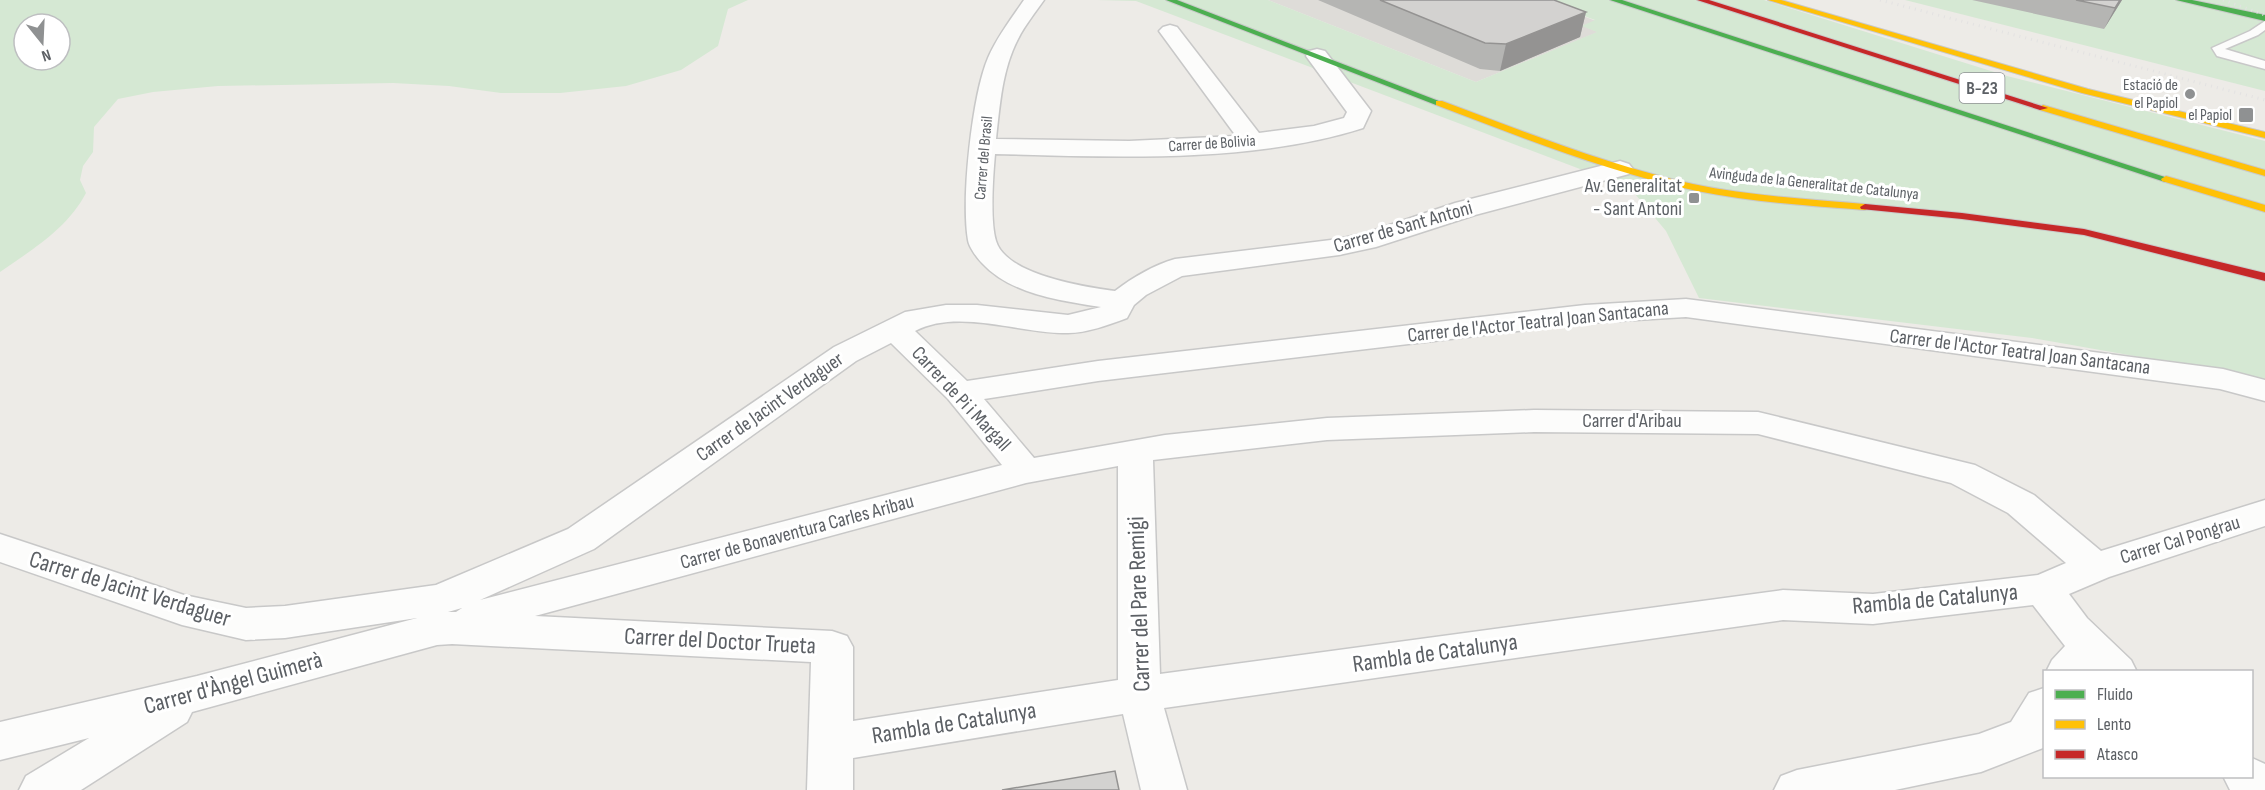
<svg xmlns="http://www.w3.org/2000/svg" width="2265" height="790" font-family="'Sofia Sans Condensed',sans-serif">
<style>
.industrial{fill:#dedcd8}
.green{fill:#d5e8d3;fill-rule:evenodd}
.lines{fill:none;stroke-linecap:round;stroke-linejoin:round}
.lane-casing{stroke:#c8c8c8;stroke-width:3}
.street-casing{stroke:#c8c8c8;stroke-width:3}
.fast-casing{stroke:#c9c9c9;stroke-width:2}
.slow-casing{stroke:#c9c9c9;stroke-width:2}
.jam-casing{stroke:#c9c9c9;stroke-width:2}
.lane{fill:#fcfcfb;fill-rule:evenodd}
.street{fill:#fcfcfb;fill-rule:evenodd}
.fast{fill:#4caf50;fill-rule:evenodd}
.slow{fill:#ffc107;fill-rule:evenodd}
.jam{fill:#c62828;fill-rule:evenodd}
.rail{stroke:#e3e2e2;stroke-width:3;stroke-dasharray:1 5;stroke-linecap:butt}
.wall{fill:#b5b5b3}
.shaded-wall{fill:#949392}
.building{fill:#d3d2d0;stroke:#949392;stroke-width:1.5}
.poi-dot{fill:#8f9192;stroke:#fff;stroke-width:2}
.labels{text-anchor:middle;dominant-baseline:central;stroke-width:6;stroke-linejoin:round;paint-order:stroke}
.far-poi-label{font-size:16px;fill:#5c6065;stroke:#fff;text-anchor:end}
.far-street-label{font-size:16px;fill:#5c6065;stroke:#fff}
.shield{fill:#fff;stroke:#8d9093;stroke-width:1.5}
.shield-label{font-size:18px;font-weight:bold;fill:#5c6065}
.poi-label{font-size:20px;fill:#5c6065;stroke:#fff;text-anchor:end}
.street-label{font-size:20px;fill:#5c6065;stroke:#fff}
.near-street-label{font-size:24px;fill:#5c6065;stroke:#fff}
</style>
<rect width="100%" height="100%" fill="#edebe7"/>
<!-- industrial -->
<path class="industrial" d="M 1268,0 L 1541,0 L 1596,21 L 1583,26 L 1598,32 L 1476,82 Z"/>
<!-- green -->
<path class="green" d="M 0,0 L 748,0 L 728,9 L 718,46 L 681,70 L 626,86 L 560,93 L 501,93 L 449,86 L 393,83 L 218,86 L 153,92 L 118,99 L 94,127 L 93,152 L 83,166 L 80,180 L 86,193 C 67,229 33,249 0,272 ZM 24,24 L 60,24 L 60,60 L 24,60 Z
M 1097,0 L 1268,0 L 1476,82 L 1597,32 L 1582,26 L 1595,20 L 1541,0 L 1764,0 L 2007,76 L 2265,141 L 2265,379 L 2032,338 L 1699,298 L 1666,231 L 1630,188 L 1136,1 Z
M 1905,0 L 2265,0 L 2265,91 Z"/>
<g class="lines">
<!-- lane casing -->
<g class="lane-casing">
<path id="lane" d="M 2265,21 L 2265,30 L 2258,35 L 2225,49 L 2265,61 L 2265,69 L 2217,56 L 2212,48 L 2250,31 Z"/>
</g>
<!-- street casing -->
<g class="street-casing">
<path id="street" d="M 1024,0 L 1044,0 C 1035,13 1025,25 1018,39 C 1002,70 1000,104 996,139 L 1129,141 L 1236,136 L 1159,31 L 1163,27 L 1170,25 L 1177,27 L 1259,133 L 1314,126 L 1344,118 L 1347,112 L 1306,56 L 1309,51 L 1317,49 L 1325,51 L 1371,111 L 1363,128 C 1250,164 1112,157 995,154 C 993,176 990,221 996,241 C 1006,275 1086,287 1115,291 C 1132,278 1154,265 1175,259 L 1339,239 L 1369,232 L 1455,203 L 1620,161 L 1629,164 L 1633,169 L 1629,174 L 1475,215 L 1376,247 L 1339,255 L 1182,276 L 1146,295 L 1134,305 L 1127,318 C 1108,325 1087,333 1068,333 C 1021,334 958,308 915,331 L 967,381 L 1098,361 L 1585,305 L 1686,299 L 2223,369 L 2265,380 L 2265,401 L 2220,389 L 1686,317 L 1585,323 L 1098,381 L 984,399 L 1034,458 L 1165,435 L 1327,418 L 1534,410 L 1758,412 L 1975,465 L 2034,495 L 2101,551 L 2265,500 L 2265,526 L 2109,577 L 2069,594 L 2087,618 L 2131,660 L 2137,672 L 2046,672 L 2052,660 L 2065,646 L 2033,605 L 1873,624 L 1783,620 L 1164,708 L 1187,790 L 1141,790 L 1123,714 L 853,758 L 853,790 L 807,790 L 811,662 L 452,644 L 437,645 L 192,712 L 187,722 L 81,790 L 19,790 L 26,776 L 89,738 L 0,760 L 0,722 L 197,676 L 417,618 L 285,638 L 246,640 L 182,625 L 0,562 L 0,534 L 184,595 L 246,608 L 285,606 L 436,585 L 568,529 L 834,347 L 905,312 L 946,305 L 977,305 L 1068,315 L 1101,307 C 1062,301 1010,294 982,263 C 977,258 969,247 968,240 C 961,199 972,96 988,58 C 997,37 1011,19 1024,0 ZM 891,343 L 948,399 L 1002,465 L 480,600 L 594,549 L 856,361 ZM 1534,432 L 1758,434 L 1951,483 L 2008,513 L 2066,563 L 2038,575 L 1873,594 L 1783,590 L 1160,674 L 1153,460 L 1327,440 ZM 1118,466 L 1118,680 L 853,721 L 853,647 L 847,636 L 832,631 L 535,616 L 1026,483 ZM 462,608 L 456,612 L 448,612 Z
M 2044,688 L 2043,748 L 1981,772 L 1895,790 L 1774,790 L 1781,776 L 1797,770 L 1979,734 L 2011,722 L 2029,693 Z
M 2252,758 L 2265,764 L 2265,790 L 2230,790 L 2223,776 L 2252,776 Z"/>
</g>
<!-- fast casing -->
<g class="fast-casing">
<path id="fast" d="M 1166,0 L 1177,0 L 1444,103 L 1436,105 Z
M 1610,0 L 1622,0 L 2171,179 L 2166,182 L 2162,181 Z
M 2176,0 L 2192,0 L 2265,15 L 2265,21 Z"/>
</g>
<!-- slow casing -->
<g class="slow-casing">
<path id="slow" d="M 1768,0 L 1781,0 L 2088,89 L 2265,132 L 2265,138 L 2082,93 Z
M 1436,101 L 1442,101 C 1525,132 1607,165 1693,184 C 1750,196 1808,199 1865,204 L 1870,207 L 1865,210 C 1809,206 1752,202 1697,191 C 1607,172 1521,137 1436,105 Z
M 2043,105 L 2265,170 L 2265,176 L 2040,110 L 2038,108 Z
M 2166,176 L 2265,205 L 2265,212 L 2162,181 L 2161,179 Z"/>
</g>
<!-- jam casing -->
<g class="jam-casing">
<path id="jam" d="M 1697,0 L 1709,0 L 2048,108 L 2040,110 Z
M 1865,204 L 1962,213 L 2084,229 L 2265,273 L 2265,281 L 2084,235 L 1962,219 L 1861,209 L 1860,207 Z"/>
</g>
<!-- lane -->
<use href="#lane" class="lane"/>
<!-- street -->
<use href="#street" class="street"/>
<!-- fast -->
<use href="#fast" class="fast"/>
<!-- slow -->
<use href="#slow" class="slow"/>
<!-- jam -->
<use href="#jam" class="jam"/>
<!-- rail -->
<path class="rail" d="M 1880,0 L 2265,100
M 2223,0 L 2265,15"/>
</g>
<!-- wall -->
<path class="wall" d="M 1318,0 L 1554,0 L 1586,12 L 1580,37 L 1500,71 L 1480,69 Z
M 1972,0 L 2122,0 L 2104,29 Z"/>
<!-- shaded-wall -->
<path class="shaded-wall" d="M 2120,0 L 2122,0 L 2104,29 L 2115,8 Z
M 1586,12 L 1580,37 L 1500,71 L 1506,44 Z"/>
<!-- building -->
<path class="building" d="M 1380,0 L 1554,0 L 1586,12 L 1506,44 L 1485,43 Z
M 2076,0 L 2120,0 L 2115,8 Z
M 1115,771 L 1119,790 L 1002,790 Z"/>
<!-- markers -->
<g class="poi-dot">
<circle cx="2190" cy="94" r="6"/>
<rect x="2238" y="107" width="16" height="16" rx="3"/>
<rect x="1688" y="192" width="12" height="12" rx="3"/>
</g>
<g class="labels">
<!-- far-poi labels -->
<g class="far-poi-label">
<text x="2178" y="85">Estació de<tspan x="2178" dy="18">el Papiol</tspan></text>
<text x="2232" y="115">el Papiol</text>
</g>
<!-- far-street labels -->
<g class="far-street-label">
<text transform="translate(1212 144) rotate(-4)">Carrer de Bolivia</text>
<text transform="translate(984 158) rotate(-85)">Carrer del Brasil</text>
<text transform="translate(1814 184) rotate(6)">Avinguda de la Generalitat de Catalunya</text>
</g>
<!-- shield labels -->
<rect class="shield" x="1959.5" y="73" width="45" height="30" rx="4.5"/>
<g class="shield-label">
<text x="1982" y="88">B-23</text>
</g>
<!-- poi labels -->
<g class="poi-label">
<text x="1682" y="186">Av. Generalitat<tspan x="1682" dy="23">- Sant Antoni</tspan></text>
</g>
<!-- street labels -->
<g class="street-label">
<text transform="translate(1403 227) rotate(-16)">Carrer de Sant Antoni</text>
<text transform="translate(1538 322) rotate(-6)">Carrer de l'Actor Teatral Joan Santacana</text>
<text transform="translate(2020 352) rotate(7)">Carrer de l'Actor Teatral Joan Santacana</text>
<text transform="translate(961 399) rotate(47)">Carrer de Pi i Margall</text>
<text transform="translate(770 407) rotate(-35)">Carrer de Jacint Verdaguer</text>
<text x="1632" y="421">Carrer d'Aribau</text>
<text transform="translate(797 532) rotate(-15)">Carrer de Bonaventura Carles Aribau</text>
<text transform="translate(2180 540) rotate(-17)">Carrer Cal Pongrau</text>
</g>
<!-- near-street labels -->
<g class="near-street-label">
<text transform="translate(130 589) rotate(17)">Carrer de Jacint Verdaguer</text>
<text transform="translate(1935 599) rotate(-5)">Rambla de Catalunya</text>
<text transform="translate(1139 604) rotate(-92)">Carrer del Pare Remigi</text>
<text transform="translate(720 641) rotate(3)">Carrer del Doctor Trueta</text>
<text transform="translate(1435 653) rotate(-8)">Rambla de Catalunya</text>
<text transform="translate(233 683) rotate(-15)">Carrer d'Àngel Guimerà</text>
<text transform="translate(954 723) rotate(-9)">Rambla de Catalunya</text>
</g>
</g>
<!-- legend -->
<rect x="2043" y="670" width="210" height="108" fill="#ffffff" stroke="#bebfc1" stroke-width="1.5"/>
<rect x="2055" y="690" width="30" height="9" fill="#4caf50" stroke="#bebfc1" stroke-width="1.5"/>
<text x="2097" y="700" font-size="18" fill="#5c6065">Fluido</text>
<rect x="2055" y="720" width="30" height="9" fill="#ffc107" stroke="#bebfc1" stroke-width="1.5"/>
<text x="2097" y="730" font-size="18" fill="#5c6065">Lento</text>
<rect x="2055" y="750" width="30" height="9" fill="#c62828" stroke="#bebfc1" stroke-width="1.5"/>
<text x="2097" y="760" font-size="18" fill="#5c6065">Atasco</text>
<!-- north arrow -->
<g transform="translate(42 42) rotate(162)"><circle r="28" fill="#ffffff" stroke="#bebfc1" stroke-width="1.5"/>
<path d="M0-4.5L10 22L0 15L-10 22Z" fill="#8f9192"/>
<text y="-9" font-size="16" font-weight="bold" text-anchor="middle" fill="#5c6065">N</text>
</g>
</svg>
